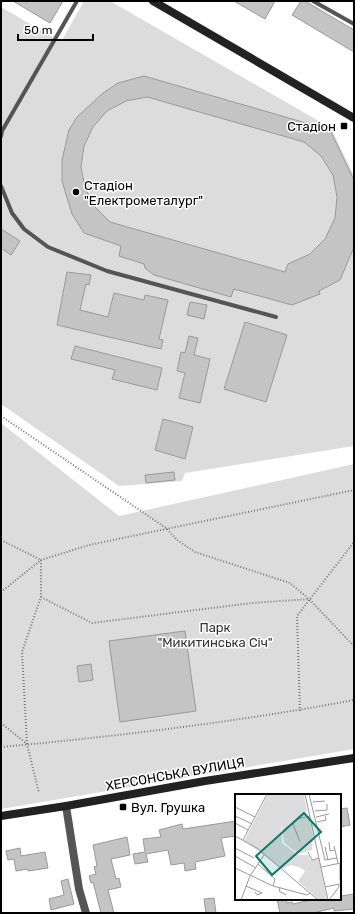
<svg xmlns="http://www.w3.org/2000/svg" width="355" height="914" font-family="Rubik,sans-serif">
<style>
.green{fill:#dcdcdc}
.building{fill:#c4c4c4;stroke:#999;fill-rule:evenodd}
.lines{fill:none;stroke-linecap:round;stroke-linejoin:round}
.path{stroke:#777;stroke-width:2;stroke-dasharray:1 2;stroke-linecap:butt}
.service{stroke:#555;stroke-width:4}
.minor{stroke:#555;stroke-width:8}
.secondary{stroke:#222;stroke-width:8}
.poi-dot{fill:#000;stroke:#fff;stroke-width:1.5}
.labels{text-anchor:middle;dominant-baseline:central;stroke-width:3;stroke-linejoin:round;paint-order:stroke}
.poi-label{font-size:13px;fill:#000;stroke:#fff;text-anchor:start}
.park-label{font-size:13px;fill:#333;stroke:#fff}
.street-label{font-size:13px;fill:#000;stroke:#fff}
.inset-road{fill:none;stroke:#999;stroke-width:1}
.view{fill:#0f766e;fill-opacity:0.15;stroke:#0f766e;stroke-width:2}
.inset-edge{fill:none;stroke:#000;stroke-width:2}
</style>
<rect width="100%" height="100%" fill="#fff"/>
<!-- green -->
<path class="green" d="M 84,1 L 110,1 L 331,128 L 354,176 L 354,446 L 185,473 L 182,481 L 119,486 L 1,404 L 1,7 L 61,42 Z
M 1,423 L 119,516 L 354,464 L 354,749 L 1,809 Z"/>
<!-- building -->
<path class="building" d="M 13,1 L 63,1 L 50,23 Z
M 234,1 L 275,1 L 265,19 Z
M 301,1 L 305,1 L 354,30 L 354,52 L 292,15 Z
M 144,76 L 330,130 L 354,180 L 354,247 L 340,280 L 319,291 L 320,294 L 292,305 L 234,289 L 231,297 L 154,275 L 145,268 L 144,264 L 119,256 L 121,246 L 84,233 L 72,214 L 62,181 L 62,160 L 69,130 L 77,117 L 103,93 L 118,83 ZM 147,97 L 304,142 L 321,156 L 333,175 L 337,197 L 335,218 L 325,239 L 310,254 L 288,264 L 285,272 L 110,222 L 95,207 L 85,188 L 81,167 L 84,146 L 93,127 L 107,111 L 126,101 Z
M 1,229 L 20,241 L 11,255 L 1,248 Z
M 67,272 L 91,275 L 89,285 L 86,284 L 80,310 L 108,317 L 114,293 L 144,300 L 145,295 L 168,300 L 159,339 L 163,340 L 161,349 L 57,325 Z
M 190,302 L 207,305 L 204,319 L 187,315 Z
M 245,322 L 287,335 L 266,402 L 224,389 Z
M 189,336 L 198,338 L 194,355 L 210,359 L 200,403 L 179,398 L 185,373 L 177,371 L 181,352 L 185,353 Z
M 75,346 L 162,368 L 157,390 L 112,379 L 115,370 L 71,359 Z
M 163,419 L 193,427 L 185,459 L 155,450 Z
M 174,472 L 175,480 L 146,483 L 145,475 Z
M 185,631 L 196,711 L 120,722 L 109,641 Z
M 91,664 L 93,680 L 79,682 L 77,666 Z
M 347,808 L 350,825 L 340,827 L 340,809 Z
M 236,821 L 236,836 L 221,838 L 225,856 L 195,862 L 196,869 L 185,871 L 184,863 L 171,865 L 168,850 L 146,854 L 148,862 L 135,864 L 133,854 L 145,852 L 143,839 L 161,837 L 159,830 L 182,824 L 183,829 Z
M 127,837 L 130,855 L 111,859 L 116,879 L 119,878 L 121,887 L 108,890 L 114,913 L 101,913 L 93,882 L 91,883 L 89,876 L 96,874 L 94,867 L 97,866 L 93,845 Z
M 20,848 L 21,856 L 45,852 L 48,868 L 28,871 L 28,869 L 16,871 L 14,859 L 8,860 L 6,851 Z
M 68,879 L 74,904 L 51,910 L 49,899 L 64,895 L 61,881 Z
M 354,894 L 354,909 L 334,911 L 334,908 L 313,913 L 280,913 L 277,899 L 286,899 L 287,903 L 292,902 L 293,904 L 315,899 L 342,899 L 341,896 Z
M 214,898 L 216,913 L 206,913 L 204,899 Z"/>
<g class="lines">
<!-- path -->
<path class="path" d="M 1,416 L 166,528 L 177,540 L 195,552 L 290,583 L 309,599 L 354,646
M 1,540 L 41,560 L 41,597 L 22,652 L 27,744
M 1,592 L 41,560 L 89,545 L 354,490
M 41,597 L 92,623 L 252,603 L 309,599
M 300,711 L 297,616 L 354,542
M 1,723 L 27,744 L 39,793
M 1,747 C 119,736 237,722 354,700"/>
<!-- service -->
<path class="service" d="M 313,1 L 354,24
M 1,136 L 2,131 L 77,1
M 1,186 L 12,213 L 24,229 L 48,247 L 107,271 L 276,317"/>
<!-- minor -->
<path class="minor" d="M 66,806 L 79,889 L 86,913"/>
<!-- secondary -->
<path class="secondary" d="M 153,1 L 354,118
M 1,816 L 66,806 L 205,781 L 354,758"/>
</g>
<!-- markers -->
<g class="poi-dot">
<rect x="340" y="122" width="8" height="8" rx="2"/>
<circle cx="76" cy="192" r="4"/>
<rect x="119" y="803" width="8" height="8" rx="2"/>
</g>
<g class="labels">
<!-- poi labels -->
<g class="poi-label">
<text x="336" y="126" text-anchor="end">Стадіон</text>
<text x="84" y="185">Стадіон<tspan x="84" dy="15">"Електрометалург"</tspan></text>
<text x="131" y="807">Вул. Грушка</text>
</g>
<!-- park labels -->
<g class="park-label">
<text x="215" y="627">Парк<tspan x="215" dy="15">"Микитинська Січ"</tspan></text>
</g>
<!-- street labels -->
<g class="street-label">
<text transform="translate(175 774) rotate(-10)">ХЕРСОНСЬКА ВУЛИЦЯ</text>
</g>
</g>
<!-- overview -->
<g transform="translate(235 794)">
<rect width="106" height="106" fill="#fff"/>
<path d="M 33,0 L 69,0 L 72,17 L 51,22 L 68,18 L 70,24 L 74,23 L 78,42 L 77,56 L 64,60 L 52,51 L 49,48 L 46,29 L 47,49 L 63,61 L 74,61 L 75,66 L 84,65 L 92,106 L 84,106 L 63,87 L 70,77 L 66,74 L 56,71 L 48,75 L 9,47 Z" fill="#dcdcdc"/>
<path class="inset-road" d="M 70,0 L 93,106M 74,0 L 90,66 L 102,64M 78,8 L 90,7M 0,13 L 20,23M 80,17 L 92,16 L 92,10M 0,22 L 17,30M 81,23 L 94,20M 82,28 L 91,26 L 90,22M 0,29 L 13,36M 0,42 L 22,54 L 83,106M 8,46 L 32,0M 65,48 L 58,30 L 62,25 L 75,22M 94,48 L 95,57 L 100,56M 99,52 L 103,69M 90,53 L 93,66M 0,54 L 19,64M 73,58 L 77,66 L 84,64M 0,62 L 21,74M 23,70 L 40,85 L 38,92M 86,73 L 106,69M 0,74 L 38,92 L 72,101 L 75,99M 105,86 L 105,70M 11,92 L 27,99 L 22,101 L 20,98M 45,93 L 44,97 L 51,101M 90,93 L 104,90 L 104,93 L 94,106M 6,106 L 15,82 L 29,61"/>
<path class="view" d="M 69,19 L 86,38 L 37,81 L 21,62 Z"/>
<rect width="106" height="106" class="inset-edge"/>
</g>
<!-- border -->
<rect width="355" height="914" fill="none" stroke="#000000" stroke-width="4"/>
<!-- scale -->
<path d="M18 34v6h75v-6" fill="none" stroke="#000000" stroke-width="2"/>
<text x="24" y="34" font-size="12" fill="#000000" stroke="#ffffff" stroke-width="3" paint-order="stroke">50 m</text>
</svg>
